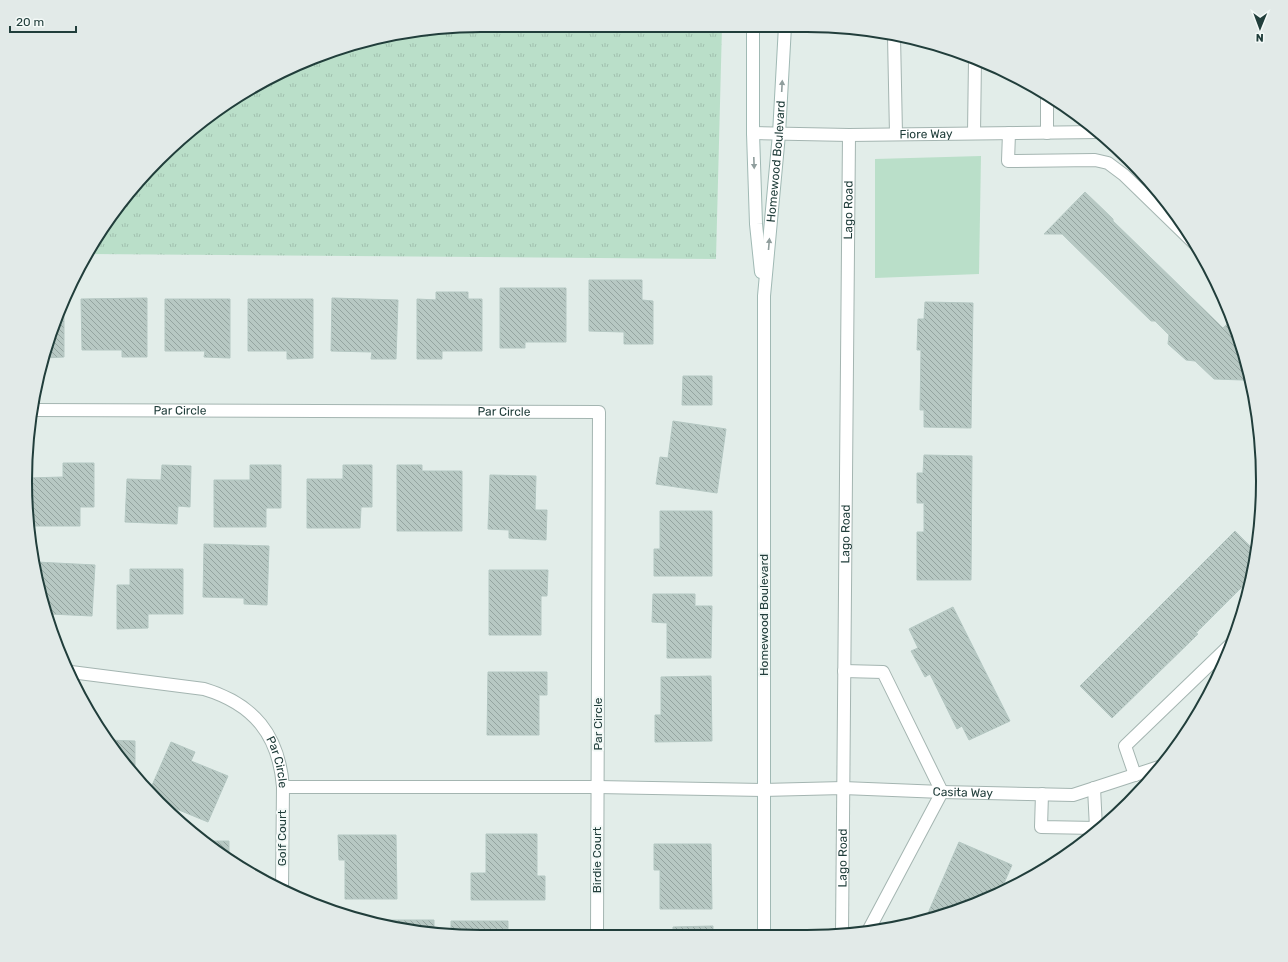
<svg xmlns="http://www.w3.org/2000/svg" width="1288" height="962" font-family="Rubik,sans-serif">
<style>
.grass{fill:url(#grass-tufts)}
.park{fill:#badfc9}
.building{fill:url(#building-back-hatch);stroke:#b4c7c2}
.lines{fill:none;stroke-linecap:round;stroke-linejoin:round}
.lane-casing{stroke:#a4b5b1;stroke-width:14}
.street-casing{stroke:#a4b5b1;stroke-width:14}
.secondary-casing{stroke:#a0b9b4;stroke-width:14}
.lane{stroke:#fff;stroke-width:12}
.street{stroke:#fff;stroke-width:12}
.secondary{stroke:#fff;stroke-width:12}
.oneway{fill:#909e9d}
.labels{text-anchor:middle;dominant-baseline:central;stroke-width:4;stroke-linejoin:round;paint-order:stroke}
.street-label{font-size:12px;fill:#213e3b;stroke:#f3f9f7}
.rim{fill:none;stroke:#213e3b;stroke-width:2}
</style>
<defs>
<pattern id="grass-tufts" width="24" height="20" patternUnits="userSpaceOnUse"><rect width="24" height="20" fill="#badfc9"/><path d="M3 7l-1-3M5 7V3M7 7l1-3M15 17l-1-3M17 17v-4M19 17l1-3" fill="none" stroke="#a0c0ae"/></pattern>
<pattern id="building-back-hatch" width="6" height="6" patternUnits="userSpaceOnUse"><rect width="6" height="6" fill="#b7c8c3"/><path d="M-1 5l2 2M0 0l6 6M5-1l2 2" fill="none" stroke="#94a4a0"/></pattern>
</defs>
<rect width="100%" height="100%" fill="#e2ede9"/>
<!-- grass -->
<path class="grass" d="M 481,25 L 722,26 L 716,259 L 89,254 L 138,180 L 181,138 L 253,86 L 363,41 Z"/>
<!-- park -->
<path class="park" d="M 981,156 L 979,274 L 875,278 L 875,159 Z"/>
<!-- building -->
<path class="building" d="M 1085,192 L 1113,219 L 1113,221 L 1223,328 L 1232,319 L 1252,386 L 1249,385 L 1243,380 L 1214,379 L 1195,361 L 1186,360 L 1168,344 L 1169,335 L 1155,321 L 1151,321 L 1062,234 L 1044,234 Z
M 589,280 L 642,280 L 642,300 L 653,301 L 653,344 L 624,344 L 624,332 L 589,331 Z
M 500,288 L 566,288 L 566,342 L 525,342 L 525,348 L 500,348 Z
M 436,292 L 468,292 L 468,299 L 482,299 L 482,351 L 442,351 L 442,359 L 417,359 L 417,299 L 436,300 Z
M 147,298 L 147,357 L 122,357 L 122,350 L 82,350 L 81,299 Z
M 332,298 L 398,300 L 396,359 L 371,359 L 372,352 L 331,351 Z
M 165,299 L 230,299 L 230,358 L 204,357 L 205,351 L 165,351 Z
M 248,299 L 313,299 L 313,358 L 287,359 L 287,351 L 248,351 Z
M 925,302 L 973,303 L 971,428 L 924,427 L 924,410 L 920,410 L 921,350 L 917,350 L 918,319 L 924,319 Z
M 64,304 L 64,357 L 45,358 Z
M 683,376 L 712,376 L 712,405 L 682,405 Z
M 673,421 L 726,429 L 717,493 L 656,484 L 660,457 L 668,458 Z
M 924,455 L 972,456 L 971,580 L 917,580 L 917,532 L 924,532 L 924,503 L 917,503 L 917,473 L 923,473 Z
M 63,463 L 94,463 L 94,507 L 80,507 L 80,526 L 29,526 L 27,518 L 28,478 L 63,477 Z
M 162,465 L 191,466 L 190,507 L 178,506 L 177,524 L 125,522 L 127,479 L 161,480 Z
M 250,465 L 281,465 L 281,508 L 266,508 L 266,527 L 214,527 L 214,480 L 250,480 Z
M 343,465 L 372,465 L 372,507 L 361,507 L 360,528 L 307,528 L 307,479 L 343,479 Z
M 397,465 L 422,465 L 422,471 L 462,471 L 462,531 L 397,531 Z
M 490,475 L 536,476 L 535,510 L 547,510 L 546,540 L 509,538 L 509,530 L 488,529 Z
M 660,511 L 712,511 L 712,576 L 654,576 L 654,549 L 660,549 Z
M 1235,531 L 1256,552 L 1254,570 L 1252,577 L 1196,633 L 1198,634 L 1112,718 L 1080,686 Z
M 204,544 L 269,546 L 267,605 L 244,604 L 244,598 L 203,597 Z
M 36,562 L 95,565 L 92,616 L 50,614 L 49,618 L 47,618 Z
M 130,569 L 183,569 L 183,614 L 148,614 L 148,628 L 117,629 L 117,585 L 130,585 Z
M 489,570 L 548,570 L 547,596 L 541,596 L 541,635 L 489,635 Z
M 653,594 L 695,594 L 695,606 L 712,606 L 711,658 L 667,658 L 667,623 L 652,622 Z
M 953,607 L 1010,721 L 969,740 L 962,726 L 957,729 L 930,674 L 925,677 L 911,651 L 918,648 L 909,629 Z
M 488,672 L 547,672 L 547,695 L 539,695 L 539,735 L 487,735 Z
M 711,676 L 712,741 L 655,742 L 655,715 L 661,715 L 661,677 Z
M 107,740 L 135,741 L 135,772 Z
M 171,742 L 195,752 L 191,761 L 228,776 L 208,822 L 162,803 L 150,790 Z
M 486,834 L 537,834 L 537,876 L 545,876 L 545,900 L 471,900 L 471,873 L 486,873 Z
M 338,835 L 396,835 L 397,899 L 345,899 L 345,860 L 339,860 Z
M 204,841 L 229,841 L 229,859 Z
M 959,842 L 1012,865 L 1001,890 L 954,913 L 925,920 Z
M 654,844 L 711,844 L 712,909 L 660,909 L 660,870 L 654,870 Z
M 375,920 L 434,920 L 434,933 L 422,933 L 375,922 Z
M 451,921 L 508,921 L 508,933 L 451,933 Z
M 713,926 L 713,933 L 673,933 L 673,927 Z"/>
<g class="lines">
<!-- lane casing -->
<g class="lane-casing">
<path id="lane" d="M 894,36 L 896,134
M 1047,96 L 1047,133
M 974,133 L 975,59
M 1009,133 L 1008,161 L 1095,160 L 1108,163 L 1124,175 L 1194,243
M 844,671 L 883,672 L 942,792 L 867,933
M 1135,775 L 1125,746 L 1232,643
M 1042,794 L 1041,827 L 1096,828 L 1094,788"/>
</g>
<!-- street casing -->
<g class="street-casing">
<g id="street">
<path id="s1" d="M 753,133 L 849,135 L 1099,132"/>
<path id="s2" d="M 33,410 L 599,412 L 597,933"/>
<path id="s3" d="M 71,672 L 204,689 C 254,704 279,735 283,787 L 282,889"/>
<path id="s4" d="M 283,787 L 597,787 L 763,790 L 843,788 L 942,792 L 1073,795 L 1159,767"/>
<path id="s5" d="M 842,933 L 849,135"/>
</g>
</g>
<!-- secondary casing -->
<g class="secondary-casing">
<g id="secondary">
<path d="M 753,26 L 753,133 L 756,224 L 761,272"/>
<path id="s6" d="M 764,933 L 764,296 L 779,134 L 785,26"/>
</g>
</g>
<!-- lane -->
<use href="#lane" class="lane"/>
<!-- street -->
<use href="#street" class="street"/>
<!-- secondary -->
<use href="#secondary" class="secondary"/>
</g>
<!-- one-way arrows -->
<defs><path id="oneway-solid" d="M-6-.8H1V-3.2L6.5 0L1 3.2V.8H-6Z"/></defs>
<g class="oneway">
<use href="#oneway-solid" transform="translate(782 86) rotate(-87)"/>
<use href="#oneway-solid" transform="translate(754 163) rotate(88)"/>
<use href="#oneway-solid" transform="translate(769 244) rotate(-85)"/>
</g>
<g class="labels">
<!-- street labels -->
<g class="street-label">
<text stroke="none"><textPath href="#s1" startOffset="173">Fiore Way</textPath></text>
<text stroke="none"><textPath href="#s6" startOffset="772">Homewood Boulevard</textPath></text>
<text stroke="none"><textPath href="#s5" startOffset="723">Lago Road</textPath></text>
<text stroke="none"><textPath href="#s2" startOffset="147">Par Circle</textPath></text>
<text stroke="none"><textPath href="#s2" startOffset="471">Par Circle</textPath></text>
<text stroke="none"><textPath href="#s5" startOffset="399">Lago Road</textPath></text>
<text transform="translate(764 615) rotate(-90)">Homewood Boulevard</text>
<text transform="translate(598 724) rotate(-90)">Par Circle</text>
<text stroke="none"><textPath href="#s3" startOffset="244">Par Circle</textPath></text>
<text stroke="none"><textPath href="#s4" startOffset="680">Casita Way</textPath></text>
<text transform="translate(282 838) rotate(-90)">Golf Court</text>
<text stroke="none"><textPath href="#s5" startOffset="75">Lago Road</textPath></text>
<text transform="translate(597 860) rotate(-90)">Birdie Court</text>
</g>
</g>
<!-- crop -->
<path d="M0 0H1288V962H0ZM481 32H807A449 449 0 0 1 1256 481V481A449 449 0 0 1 807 930H481A449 449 0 0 1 32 481V481A449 449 0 0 1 481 32Z" fill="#e2eae8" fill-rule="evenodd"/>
<path class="rim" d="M481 32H807A449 449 0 0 1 1256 481V481A449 449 0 0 1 807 930H481A449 449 0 0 1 32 481V481A449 449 0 0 1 481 32Z"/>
<!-- north arrow -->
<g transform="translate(1260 28) rotate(181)" stroke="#f3f9f7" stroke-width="3" paint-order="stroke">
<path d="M0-3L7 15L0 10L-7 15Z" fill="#213e3b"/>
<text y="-6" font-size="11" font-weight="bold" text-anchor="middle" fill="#213e3b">N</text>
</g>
<!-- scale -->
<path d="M10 26v6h66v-6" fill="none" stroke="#213e3b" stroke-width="2"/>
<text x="16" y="26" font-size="12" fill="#213e3b" stroke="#f3f9f7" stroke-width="3" paint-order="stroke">20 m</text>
</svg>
